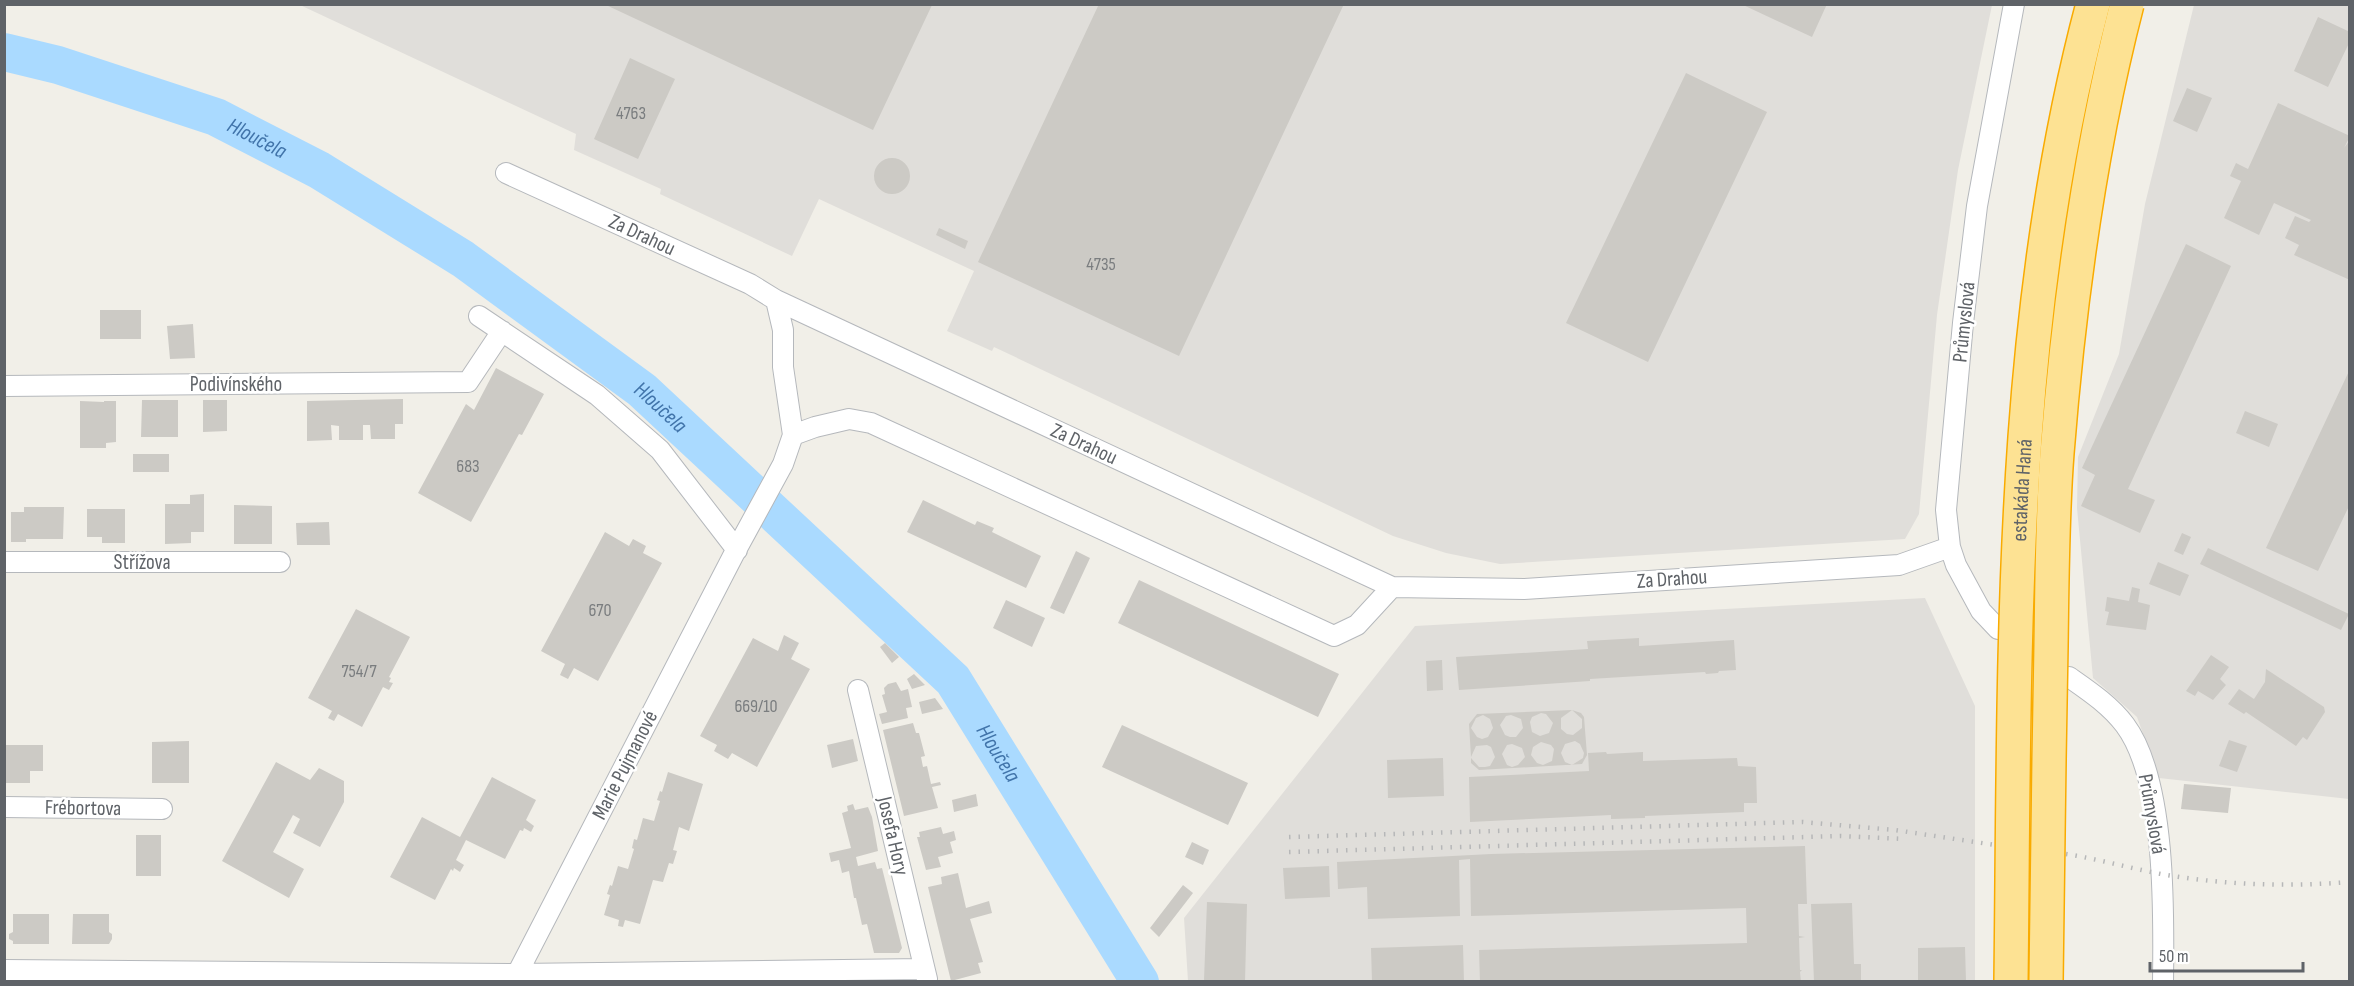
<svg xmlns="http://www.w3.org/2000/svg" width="2354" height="986" font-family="'Sofia Sans Condensed',sans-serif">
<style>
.industrial{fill:#e0deda}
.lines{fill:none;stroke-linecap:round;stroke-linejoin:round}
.river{stroke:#aadaff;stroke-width:38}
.building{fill:#cccac5;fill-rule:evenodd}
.minor-casing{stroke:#b5b8bc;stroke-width:22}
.minor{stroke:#fff;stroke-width:20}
.rail{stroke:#b6b7b8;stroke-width:4.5;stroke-dasharray:1.5 8;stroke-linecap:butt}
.motorway-bridge-casing{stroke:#f9ab00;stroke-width:36;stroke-linecap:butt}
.motorway-bridge{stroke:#fde293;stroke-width:33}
.labels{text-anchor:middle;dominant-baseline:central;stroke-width:5;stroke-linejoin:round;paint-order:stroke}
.number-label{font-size:18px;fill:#7a7d7f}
.street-label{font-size:21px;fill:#5f6368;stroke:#fff}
.water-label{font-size:22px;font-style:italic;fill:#4174aa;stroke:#fff}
</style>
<rect width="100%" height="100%" fill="#f1efe8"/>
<!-- industrial -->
<path class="industrial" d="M 300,5 L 1992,5 L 1958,170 L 1937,315 L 1919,514 L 1905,539 L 1500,564 L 1446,553 L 1393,536 L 994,347 L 992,351 L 947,331 L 974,271 L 819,199 L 792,256 L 660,194 L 661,189 L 574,150 L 576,134 Z
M 2194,5 L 2349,5 L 2349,799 L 2159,778 L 2137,717 L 2093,678 L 2077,508 L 2078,457 L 2119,354 L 2145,204 Z
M 1925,598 L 1975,706 L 1975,981 L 1188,981 L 1184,918 L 1415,626 Z"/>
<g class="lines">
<!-- river -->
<path class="river" id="s1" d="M 4,52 L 58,65 L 216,117 L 319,170 L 463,259 L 642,390 L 953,680 L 1140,982"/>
</g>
<!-- building -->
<path class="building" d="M 1099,4 L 1344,4 L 1179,356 L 978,262 Z
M 1741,4 L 1827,4 L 1812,37 Z
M 606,5 L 932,5 L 873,130 Z
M 2318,17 L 2350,32 L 2350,41 L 2328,87 L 2294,71 Z
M 630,58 L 675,79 L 638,159 L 594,139 Z
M 1686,73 L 1767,112 L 1648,362 L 1566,323 Z
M 2187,88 L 2212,98 L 2197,132 L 2173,121 Z
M 2278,103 L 2350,136 L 2344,148 L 2350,140 L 2350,280 L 2294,255 L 2299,245 L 2285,238 L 2295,216 L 2309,222 L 2311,220 L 2274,203 L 2259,235 L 2224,218 L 2241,181 L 2230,176 L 2236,163 L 2248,169 Z
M874 176a18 18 0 1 1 36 0a18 18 0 1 1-36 0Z
M 939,228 L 968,241 L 965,249 L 936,235 Z
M 2186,244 L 2231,266 L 2128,489 L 2155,500 L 2140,533 L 2081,506 L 2095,475 L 2082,468 Z
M 100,310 L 141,310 L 141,339 L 100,339 Z
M 193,324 L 195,358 L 170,359 L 167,326 Z
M 496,368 L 544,394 L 522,435 L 519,434 L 471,522 L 418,493 L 466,404 L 474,410 Z
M 2350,369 L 2350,504 L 2318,571 L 2266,548 Z
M 403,399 L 403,424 L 395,424 L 395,439 L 371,439 L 370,425 L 363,425 L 363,440 L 339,440 L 339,426 L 331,425 L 332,440 L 307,441 L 307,401 Z
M 142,400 L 178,400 L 178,437 L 141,437 Z
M 203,400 L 227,400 L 227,431 L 203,432 Z
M 80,401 L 104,402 L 104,401 L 116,401 L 116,442 L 106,443 L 106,448 L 80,448 Z
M 2245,411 L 2278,424 L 2269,447 L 2236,433 Z
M 133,454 L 169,454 L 169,472 L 133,472 Z
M 204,494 L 204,532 L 191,532 L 191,543 L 165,544 L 165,504 L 190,504 L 190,495 Z
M 923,500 L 975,525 L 977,521 L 994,528 L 992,532 L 1041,556 L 1026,588 L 907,532 Z
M 234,505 L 272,506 L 272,544 L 234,544 Z
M 24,507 L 64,507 L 63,539 L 26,539 L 26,542 L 11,542 L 11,512 L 24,512 Z
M 87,509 L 125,509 L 125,543 L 102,543 L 102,537 L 87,537 Z
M 329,522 L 330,545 L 297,545 L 296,523 Z
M 605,532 L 629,546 L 633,539 L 646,546 L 643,553 L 662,563 L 598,681 L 574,668 L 568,679 L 560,675 L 565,664 L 541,651 Z
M 2182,533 L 2191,537 L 2183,555 L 2174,551 Z
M 2208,548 L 2349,614 L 2341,630 L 2200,564 Z
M 1076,551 L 1090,558 L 1064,614 L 1050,608 Z
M 2158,562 L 2189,575 L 2180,596 L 2149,584 Z
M 1139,580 L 1339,674 L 1318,717 L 1118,623 Z
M 2132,587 L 2140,589 L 2138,602 L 2150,605 L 2146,630 L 2106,625 L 2109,612 L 2105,611 L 2107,597 L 2129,601 Z
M 1006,600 L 1045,618 L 1032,647 L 993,628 Z
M 356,609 L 410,637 L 389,677 L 391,678 L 389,682 L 393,683 L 389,690 L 383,687 L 362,727 L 338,714 L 334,721 L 328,718 L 332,711 L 308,698 Z
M 784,635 L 799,643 L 791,659 L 810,669 L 757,767 L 732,753 L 728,759 L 714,751 L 717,745 L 700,736 L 753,638 L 778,651 Z
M 1639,638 L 1639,646 L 1734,640 L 1736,670 L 1719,671 L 1718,673 L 1706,674 L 1705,672 L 1590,679 L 1590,681 L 1459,690 L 1456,657 L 1588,649 L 1587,641 Z
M 885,643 L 899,657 L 892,663 L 880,647 Z
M 2211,655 L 2229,667 L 2220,679 L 2226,685 L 2213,700 L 2198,691 L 2195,696 L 2186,691 Z
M 1442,660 L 1443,690 L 1427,691 L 1426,661 Z
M 2266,669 L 2324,707 L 2325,712 L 2307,740 L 2303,737 L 2296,746 L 2246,712 L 2244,714 L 2228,704 L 2239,689 L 2254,699 L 2265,682 Z
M 914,674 L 925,685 L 912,689 L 907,679 Z
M 896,682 L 901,691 L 908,689 L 912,707 L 906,708 L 908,718 L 882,724 L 879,714 L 887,712 L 882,695 L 885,694 L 884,688 L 888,684 Z
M 935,698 L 943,709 L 922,714 L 919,702 Z
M 1572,710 L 1561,718 L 1561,729 L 1567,734 L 1573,735 L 1582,728 L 1582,719 L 1572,710 L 1581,713 L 1584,717 L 1587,755 L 1582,764 L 1479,770 L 1471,763 L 1471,758 L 1479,767 L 1485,767 L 1490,766 L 1495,757 L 1491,747 L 1487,745 L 1476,746 L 1471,757 L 1469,724 L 1477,714 ZM 1541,713 L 1546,714 L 1553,723 L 1549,733 L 1540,736 L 1532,732 L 1530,722 L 1532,717 ZM 1483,715 L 1490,719 L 1493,728 L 1488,737 L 1482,739 L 1477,737 L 1471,728 L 1476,718 ZM 1511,715 L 1521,719 L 1523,728 L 1516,737 L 1510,737 L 1505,735 L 1500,725 L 1506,716 ZM 1575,741 L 1580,744 L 1584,753 L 1583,758 L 1572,765 L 1565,762 L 1561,753 L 1565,744 ZM 1541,742 L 1551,745 L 1554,749 L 1552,761 L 1543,765 L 1537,763 L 1531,755 L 1533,747 ZM 1512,744 L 1522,748 L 1525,757 L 1518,765 L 1512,767 L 1507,765 L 1502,754 L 1507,745 Z
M 913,723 L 916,733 L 919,733 L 925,756 L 921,757 L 923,767 L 927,766 L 931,784 L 940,782 L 941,785 L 932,787 L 938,808 L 904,816 L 883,730 Z
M 1122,725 L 1248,783 L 1228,825 L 1102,767 Z
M 853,739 L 858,761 L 832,768 L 827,745 Z
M 2229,740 L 2247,746 L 2237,772 L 2219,766 Z
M 189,741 L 189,783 L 152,783 L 152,742 Z
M 4,745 L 43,745 L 43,771 L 30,771 L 30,783 L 4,783 Z
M 1606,752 L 1607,754 L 1643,752 L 1643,761 L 1737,758 L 1738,766 L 1756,767 L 1757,803 L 1744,803 L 1744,812 L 1645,816 L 1645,818 L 1611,819 L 1611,815 L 1470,822 L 1469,777 L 1589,771 L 1588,753 Z
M 1443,758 L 1444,796 L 1388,798 L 1387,760 Z
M 276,762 L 310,780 L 319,768 L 344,781 L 344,802 L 320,847 L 293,833 L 300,819 L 293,815 L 273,852 L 304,869 L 289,898 L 222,861 Z
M 668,772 L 703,784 L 689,831 L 679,827 L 673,850 L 677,851 L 673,864 L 669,863 L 663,882 L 653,880 L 640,924 L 625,920 L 623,927 L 618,926 L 619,920 L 604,915 L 610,895 L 607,894 L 610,885 L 612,886 L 618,866 L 628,869 L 634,849 L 632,848 L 634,839 L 637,840 L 643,818 L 654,821 L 660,801 L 657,800 L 660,791 L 662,792 Z
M 492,777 L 536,800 L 526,820 L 534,826 L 531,832 L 524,828 L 523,831 L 520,830 L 505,859 L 466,840 L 456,860 L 464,865 L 460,872 L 454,868 L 453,871 L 451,869 L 435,900 L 390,877 L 422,817 L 460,837 Z
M 2184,784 L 2231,788 L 2228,813 L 2181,809 Z
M 976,794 L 978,806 L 954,812 L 952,800 Z
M 853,804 L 855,810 L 868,807 L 872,817 L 878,851 L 856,857 L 858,866 L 875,862 L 877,869 L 882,868 L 902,948 L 899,953 L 874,953 L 867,924 L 862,925 L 856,898 L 854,898 L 849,871 L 842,873 L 839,860 L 831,862 L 829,853 L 851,848 L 842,813 L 848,811 L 847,806 Z
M 941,827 L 943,834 L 954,831 L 956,840 L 950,842 L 953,853 L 938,857 L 941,867 L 926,870 L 917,837 L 920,837 L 919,832 Z
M 136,835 L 161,835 L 161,876 L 136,876 Z
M 1192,842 L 1209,850 L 1203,865 L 1185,857 Z
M 1805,846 L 1807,904 L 1798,904 L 1799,936 L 1805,937 L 1799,938 L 1800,970 L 1802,970 L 1800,972 L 1801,982 L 1480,982 L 1479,950 L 1747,943 L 1746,908 L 1471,916 L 1470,859 L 1459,860 L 1460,916 L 1368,919 L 1367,887 L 1338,889 L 1337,862 L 1491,854 Z
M 1329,866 L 1330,897 L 1285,899 L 1283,868 Z
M 958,873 L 966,908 L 989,901 L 992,913 L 970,919 L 983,962 L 978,963 L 981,973 L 951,981 L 928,887 L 942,884 L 941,877 Z
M 1183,885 L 1193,893 L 1159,937 L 1150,928 Z
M 1207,902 L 1247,904 L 1245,982 L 1204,980 Z
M 1852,903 L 1854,964 L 1861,964 L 1861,982 L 1814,982 L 1811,904 Z
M 13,914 L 49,914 L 49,944 L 13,944 L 13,941 L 9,939 L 9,934 L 13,932 Z
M 73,914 L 109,914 L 109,932 L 112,934 L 112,939 L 109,944 L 72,944 Z
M 1463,945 L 1464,982 L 1372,982 L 1371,948 Z
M 1965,947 L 1966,981 L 1918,982 L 1918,948 Z"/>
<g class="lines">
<!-- minor casing -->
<g class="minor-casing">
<path id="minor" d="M 506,173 L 750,284 L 776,300 L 1392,587
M 479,316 L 597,395 L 660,450 L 737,550
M 4,386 L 468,382 L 502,331
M 793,435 L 815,427 L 849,419 L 871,423 L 1334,636 L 1357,625 L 1392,587 L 1524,589 L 1899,565 L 1950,547
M 4,562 L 280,562
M 1998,629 L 1981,611 L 1956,565 L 1950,547 L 1946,510 L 1963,323 L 1977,206 L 2014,4
M 2069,677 C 2089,691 2110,705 2125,725 C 2166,780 2164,913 2163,982
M 858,690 L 927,979
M 4,807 L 162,809
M 4,970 L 517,974 L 924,969
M 517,982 L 517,974 L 734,554 L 783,464 L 793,435 L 783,367 L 783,330 L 776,300"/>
</g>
<!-- minor -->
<use href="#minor" class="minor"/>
<!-- rail -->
<path class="rail" d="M 1289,837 L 1802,822 L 1895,830 L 1995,845
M 1289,852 L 1841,836 L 1905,839
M 2066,854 C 2098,859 2129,868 2161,874 C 2224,885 2286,887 2350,882"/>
<!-- motorway-bridge casing -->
<g class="motorway-bridge-casing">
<g id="motorway-bridge">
<path id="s2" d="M 2011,982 C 2015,654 2008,323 2093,4"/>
<path d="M 2046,982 C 2047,869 2049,758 2051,646 C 2052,581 2052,517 2057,453 C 2069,302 2089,151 2127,4"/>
</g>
</g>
<!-- motorway-bridge -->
<use href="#motorway-bridge" class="motorway-bridge"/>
</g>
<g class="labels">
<!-- number labels -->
<g class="number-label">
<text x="631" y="113">4763</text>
<text x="1101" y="264">4735</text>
<text x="468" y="466">683</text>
<text x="600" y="610">670</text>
<text x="359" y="671">754/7</text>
<text x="756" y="706">669/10</text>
</g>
<!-- street labels -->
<g class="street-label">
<text transform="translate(642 235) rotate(25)">Za Drahou</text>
<text transform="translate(1964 322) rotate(-84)">Průmyslová</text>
<text x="236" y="384">Podivínského</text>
<text transform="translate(1084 444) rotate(25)">Za Drahou</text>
<text stroke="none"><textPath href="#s2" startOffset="492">estakáda Haná</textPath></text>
<text x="142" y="562">Střížova</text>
<text transform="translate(1672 579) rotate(-4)">Za Drahou</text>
<text transform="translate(625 765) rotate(-63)">Marie Pujmanové</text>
<text transform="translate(83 808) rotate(1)">Frébortova</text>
<text transform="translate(2152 814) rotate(80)">Průmyslová</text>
<text transform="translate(893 836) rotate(77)">Josefa Hory</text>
</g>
<!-- water labels -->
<g class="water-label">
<text stroke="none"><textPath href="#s1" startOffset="268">Hloučela</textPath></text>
<text stroke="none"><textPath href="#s1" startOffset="754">Hloučela</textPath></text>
<text stroke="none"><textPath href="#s1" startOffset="1240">Hloučela</textPath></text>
</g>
</g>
<!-- border -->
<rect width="2354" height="986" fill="none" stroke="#5f6368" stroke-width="12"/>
<!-- scale -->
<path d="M2150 962v9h153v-9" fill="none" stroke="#5f6368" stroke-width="3"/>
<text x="2159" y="962" font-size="18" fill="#5f6368" stroke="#ffffff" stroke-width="4.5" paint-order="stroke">50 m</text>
</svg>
